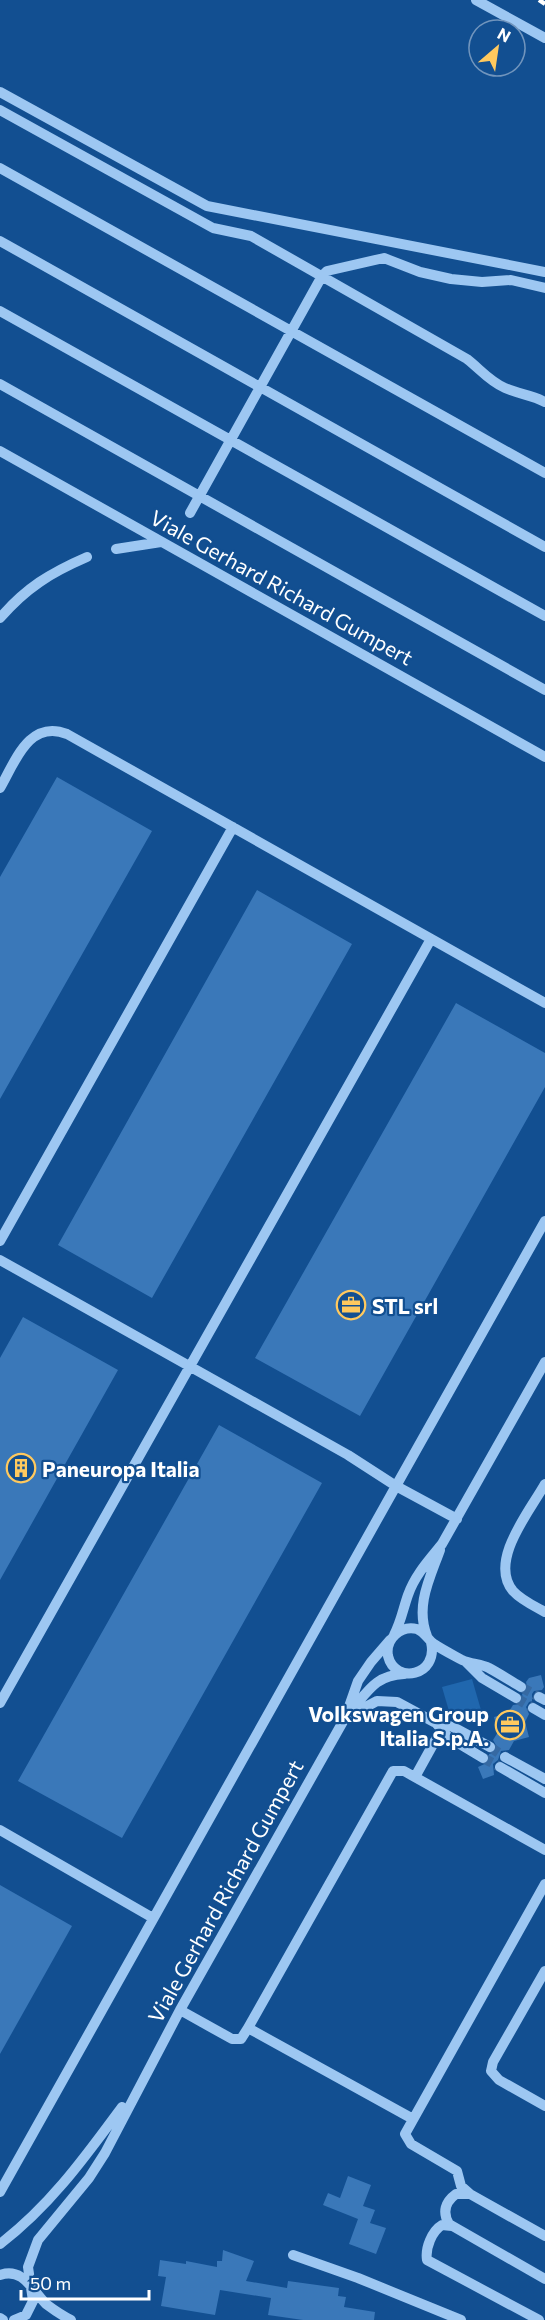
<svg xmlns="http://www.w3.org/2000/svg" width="545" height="2320" font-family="Commissioner,sans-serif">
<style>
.green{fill:#2067ae}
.building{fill:#3a78b9}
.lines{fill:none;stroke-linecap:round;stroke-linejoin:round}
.minor-tunnel{stroke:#3669a2;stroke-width:10;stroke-dasharray:10 5;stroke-linecap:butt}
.minor{stroke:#9dc7f2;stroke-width:10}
.rail{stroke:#fff;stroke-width:4.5;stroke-dasharray:10 4.5;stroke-linecap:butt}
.labels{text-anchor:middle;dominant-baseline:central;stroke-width:4.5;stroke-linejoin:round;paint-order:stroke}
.street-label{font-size:21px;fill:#fff;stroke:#124f91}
.poi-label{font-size:21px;font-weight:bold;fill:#fff;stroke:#124f91;text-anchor:start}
</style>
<rect width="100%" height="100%" fill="#124f91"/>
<!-- green -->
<path class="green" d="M 472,1679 L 481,1710 L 451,1718 L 442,1687 Z"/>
<!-- building -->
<path class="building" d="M 57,777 L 152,831 L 0,1099 L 0,877 Z
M 257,890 L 352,944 L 152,1298 L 58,1245 Z
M 456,1003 L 545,1053 L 545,1087 L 360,1416 L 255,1358 Z
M 23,1317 L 118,1370 L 0,1580 L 0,1358 Z
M 219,1425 L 322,1483 L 122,1838 L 18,1781 Z
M 541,1675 L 544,1687 L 542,1690 L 534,1691 L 532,1694 L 532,1701 L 529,1702 L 526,1707 L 529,1714 L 525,1722 L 529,1737 L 514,1741 L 509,1750 L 501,1751 L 498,1760 L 493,1764 L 494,1775 L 483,1779 L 478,1767 L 489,1762 L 489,1754 L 494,1753 L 497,1747 L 493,1740 L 498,1732 L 494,1717 L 508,1713 L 513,1705 L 520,1704 L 523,1699 L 522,1694 L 528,1690 L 526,1682 L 529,1678 Z
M 0,1885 L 72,1926 L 0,2054 Z
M 348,2176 L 371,2185 L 363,2206 L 375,2210 L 370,2223 L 386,2228 L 376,2254 L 349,2244 L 358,2219 L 323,2205 L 328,2193 L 340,2198 Z
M 223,2250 L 254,2261 L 246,2281 L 287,2288 L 288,2281 L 339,2288 L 338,2296 L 346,2297 L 344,2307 L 375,2312 L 374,2320 L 303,2320 L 268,2315 L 271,2298 L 220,2290 L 215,2315 L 161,2306 L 166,2277 L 158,2276 L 160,2260 L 186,2264 L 186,2261 L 217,2267 L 217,2261 L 222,2261 Z"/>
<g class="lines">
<!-- minor-tunnel -->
<path class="minor-tunnel" d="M 521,1687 L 539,1697
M 516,1698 L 533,1708
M 490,1747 L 505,1757
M 483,1758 L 500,1767"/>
<!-- minor -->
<path class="minor" d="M 476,0 L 545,38
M 0,92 L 207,206 L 545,272
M 0,110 L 213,228 L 251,236 L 467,359 C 480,369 489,381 505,388 C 518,394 532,395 545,402
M 0,168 L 545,473
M 0,241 L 545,547
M 0,311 L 545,616
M 0,384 L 545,690
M 0,451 L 545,757
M 190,513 L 322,276 L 327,271 L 384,258 L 420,272 L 451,279 L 482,282 L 511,280 L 545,288
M 116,549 L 161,542
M 0,618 C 26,588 50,573 87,557
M 0,788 C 15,762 29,719 67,734 L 545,1003
M 0,1241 L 233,827
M 0,1260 L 348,1455 L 396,1486 L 545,1221
M 545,1484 C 530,1511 488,1561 513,1591 C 521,1600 534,1606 545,1612
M 394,1635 C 401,1622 403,1609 408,1595 C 415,1575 429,1560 442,1544 L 545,1362
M 427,1636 C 415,1606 430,1578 440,1550
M 431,1642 C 439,1676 395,1685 388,1656 C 385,1639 401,1625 417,1629 C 425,1632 427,1639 434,1644 C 443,1650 453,1655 462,1660 C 471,1664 481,1664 489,1668 C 500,1674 511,1681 521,1687
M 466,1662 L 482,1678 L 516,1698
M 539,1697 L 545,1700
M 0,1703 L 431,939
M 533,1708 L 545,1715
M 351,1711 C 368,1691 376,1675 404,1674
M 345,1718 L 377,1701 L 397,1702 L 434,1722 L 453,1727 L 490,1747
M 435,1722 L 448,1737 L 483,1758
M 505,1757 L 545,1779
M 500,1767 L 545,1793
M 415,1777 L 441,1730
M 0,1830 L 153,1918
M 545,1971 L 493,2062 L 491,2071 L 499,2080 L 545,2106
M 180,2010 L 232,2039 L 241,2039 L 248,2028
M 413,2119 L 248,2028 L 393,1771 L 404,1771 L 545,1850
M 0,2192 L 396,1486 L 457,1519
M 470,2194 L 461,2186 L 457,2171 L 411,2144 L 405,2134 L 545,1884
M 452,2226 L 442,2225 C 432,2231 425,2248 427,2260 L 539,2320
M 545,2236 L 470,2194 L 456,2194 C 445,2202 442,2212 449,2224 L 545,2279
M 0,2244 C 50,2206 85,2157 122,2107
M 293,2255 L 358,2278 L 461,2320
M 0,2275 C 23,2267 32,2290 46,2304 C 54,2310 63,2316 71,2320
M 0,2318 L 3,2320
M 14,2320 L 26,2315 L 33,2301 L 28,2267 L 38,2240 L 89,2178 L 105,2153 L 180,2010 L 345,1718 L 358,1681 L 371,1662 L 390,1640"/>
<!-- rail -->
<path class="rail" d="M 539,0 L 545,4"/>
</g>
<!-- icons -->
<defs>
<g id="office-ring" transform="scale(1.5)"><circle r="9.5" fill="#124f91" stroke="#ffc95e" stroke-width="1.5"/><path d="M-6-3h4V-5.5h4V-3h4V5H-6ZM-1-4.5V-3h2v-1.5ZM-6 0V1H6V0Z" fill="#ffc95e"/></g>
<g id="building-ring" transform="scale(1.5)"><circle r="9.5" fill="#124f91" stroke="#ffc95e" stroke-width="1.5"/><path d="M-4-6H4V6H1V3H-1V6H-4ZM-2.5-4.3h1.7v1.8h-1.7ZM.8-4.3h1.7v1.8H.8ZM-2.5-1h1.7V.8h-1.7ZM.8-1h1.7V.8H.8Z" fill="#ffc95e"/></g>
</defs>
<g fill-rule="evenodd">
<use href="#office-ring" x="351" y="1305"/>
<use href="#building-ring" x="21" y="1468"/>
<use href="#office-ring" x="510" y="1725"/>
</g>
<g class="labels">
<!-- street labels -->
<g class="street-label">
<text transform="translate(282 587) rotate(29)">Viale Gerhard Richard Gumpert</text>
<text transform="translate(225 1891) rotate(-61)">Viale Gerhard Richard Gumpert</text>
</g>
<!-- poi labels -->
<g class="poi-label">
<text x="372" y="1305">STL srl</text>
<text x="42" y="1468">Paneuropa Italia</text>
<text x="489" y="1713" text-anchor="end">Volkswagen Group<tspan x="489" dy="24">Italia S.p.A.</tspan></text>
</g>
</g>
<!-- north arrow -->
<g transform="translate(497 48) rotate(29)"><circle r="28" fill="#124f91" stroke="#7195bd" stroke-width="1.5"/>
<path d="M0-4.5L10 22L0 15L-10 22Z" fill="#ffc95e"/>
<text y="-9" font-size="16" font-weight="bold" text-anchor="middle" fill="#ffffff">N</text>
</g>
<!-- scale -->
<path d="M21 2290v9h128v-9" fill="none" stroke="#ffffff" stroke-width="3"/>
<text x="30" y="2290" font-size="18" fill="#ffffff" stroke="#124f91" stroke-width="4.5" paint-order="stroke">50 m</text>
</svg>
